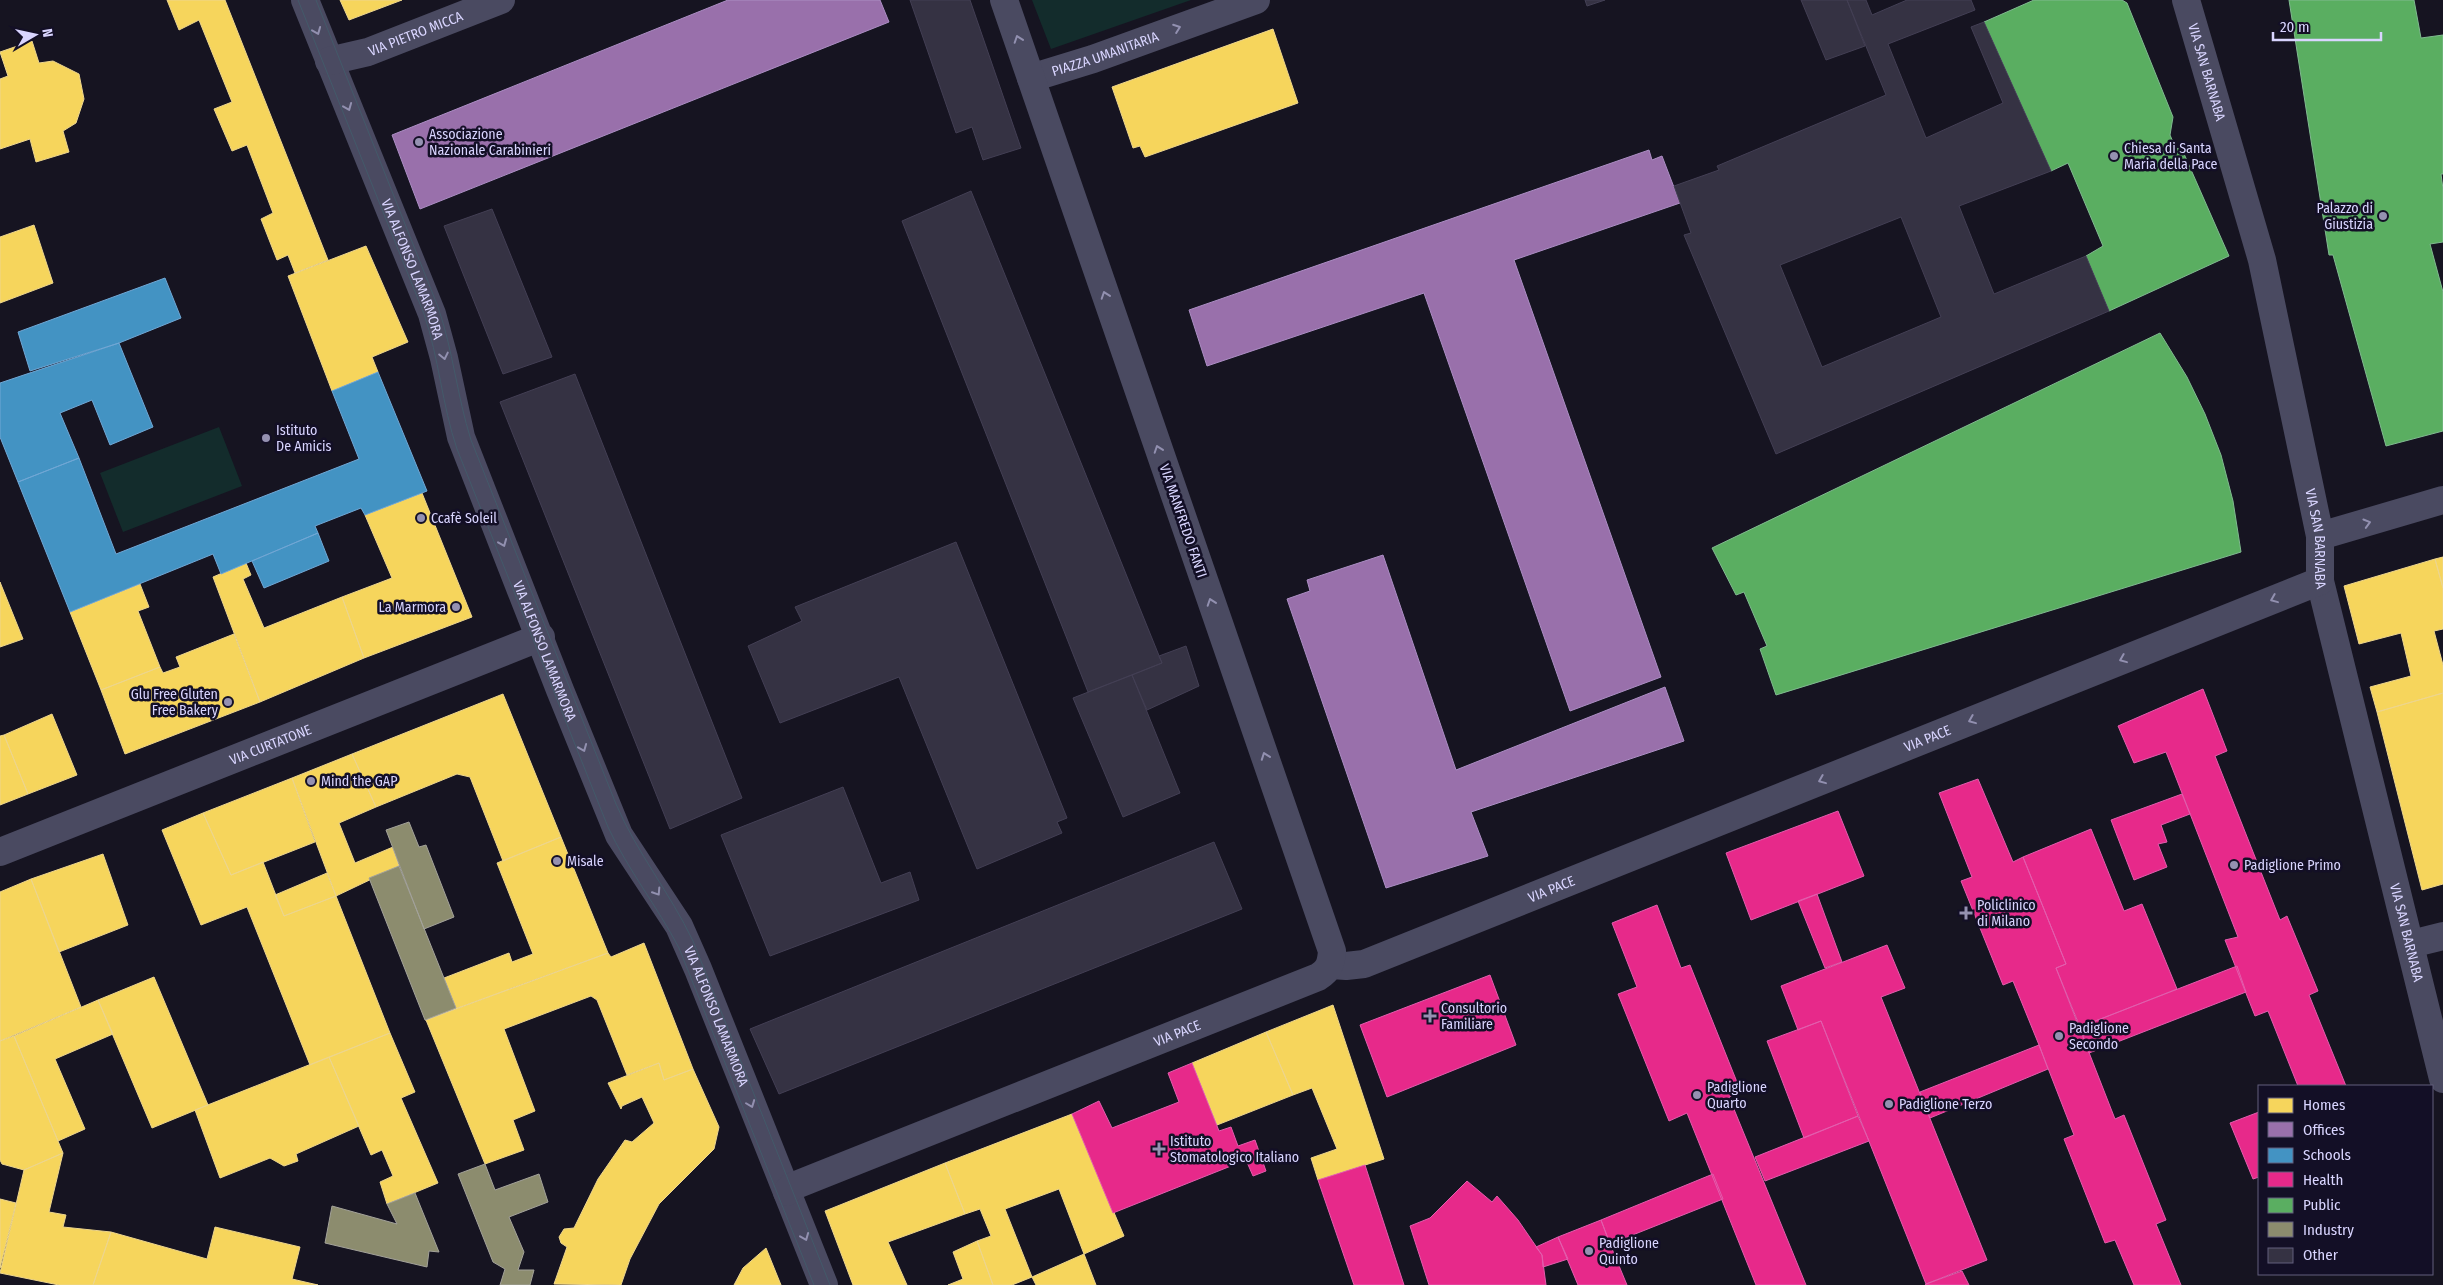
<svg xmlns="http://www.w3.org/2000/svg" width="2443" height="1285" font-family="'Fira Sans Condensed',sans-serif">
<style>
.green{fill:#132c2c}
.homes{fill:#f6d55c;stroke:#edd58d}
.offices{fill:#9970ab;stroke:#ac8ec4}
.schools{fill:#4393c3;stroke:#70a7d5}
.health{fill:#e7298a;stroke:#e35dad}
.public{fill:#5aae61;stroke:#80ba90}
.industry{fill:#8c8c6e;stroke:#a3a29a}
.building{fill:#353243;stroke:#433f54;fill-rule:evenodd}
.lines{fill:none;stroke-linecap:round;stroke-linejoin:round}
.minor{stroke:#4a4a61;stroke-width:28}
.tram{stroke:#435a6a;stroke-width:1}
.oneway{stroke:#9290b0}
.poi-dot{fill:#9591b1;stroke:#130f26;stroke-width:2}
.labels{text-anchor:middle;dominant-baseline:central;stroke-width:5;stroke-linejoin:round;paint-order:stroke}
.street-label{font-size:14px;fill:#d9d5ff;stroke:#130f26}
.poi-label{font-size:14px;fill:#d9d5ff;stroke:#130f26;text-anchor:start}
</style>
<rect width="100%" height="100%" fill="#161421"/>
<!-- green -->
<path class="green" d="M 1032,0 L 1191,0 L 1051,49 Z
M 219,427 L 242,486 L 123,532 L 100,473 Z"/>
<!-- homes -->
<path class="homes" d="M 167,0 L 225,0 L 328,260 L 295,273 L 288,255 L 277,260 L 261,219 L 273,213 L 247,145 L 232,151 L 214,109 L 232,102 L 199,20 L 179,30 Z
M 340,0 L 402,0 L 349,20 Z
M 1273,29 L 1298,103 L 1145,157 L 1140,146 L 1133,148 L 1112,87 Z
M 32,41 L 39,63 L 53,61 L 79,74 L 84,99 L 76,123 L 63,131 L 69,152 L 36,162 L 30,139 L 0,149 L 0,79 L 8,76 L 0,52 Z
M 34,225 L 53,283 L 0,303 L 0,237 Z
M 366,246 L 408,342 L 372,357 L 378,372 L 332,391 L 288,276 Z
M 422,493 L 472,617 L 364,658 L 342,597 L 392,578 L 365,515 Z
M 2443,557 L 2443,588 L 2435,559 Z
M 2435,559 L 2443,588 L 2443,629 L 2434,631 L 2443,665 L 2443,693 L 2377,712 L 2370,687 L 2411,676 L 2401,633 L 2359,644 L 2344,586 Z
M 246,563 L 251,575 L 243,579 L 264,628 L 342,597 L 364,658 L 260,702 L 213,577 Z
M 0,582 L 23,639 L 0,647 Z
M 140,584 L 149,607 L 138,611 L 160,667 L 101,690 L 70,612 Z
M 234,634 L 260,702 L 125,754 L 101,690 L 160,667 L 163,673 L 180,667 L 176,657 Z
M 2443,693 L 2443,884 L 2422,890 L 2377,712 Z
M 503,694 L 561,837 L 503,861 L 470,777 L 457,774 L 376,807 L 352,754 Z
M 52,714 L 77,775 L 28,794 L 4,735 Z
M 4,735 L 28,794 L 0,805 L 0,736 Z
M 352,754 L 376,807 L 339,823 L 355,863 L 393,847 L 399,866 L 336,896 L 292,778 Z
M 292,778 L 315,842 L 231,875 L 203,813 Z
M 203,813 L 231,875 L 263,862 L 284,916 L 336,896 L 390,1033 L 310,1065 L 247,907 L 201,925 L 162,830 Z
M 561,837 L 608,953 L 425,1020 L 456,1008 L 444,978 L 509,953 L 512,962 L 533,954 L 497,863 Z
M 103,854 L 128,925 L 59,952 L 31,879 Z
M 327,873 L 336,896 L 284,916 L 275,895 Z
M 31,879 L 81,1007 L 0,1041 L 0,892 Z
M 644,943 L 693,1069 L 664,1080 L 659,1063 L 627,1075 L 597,1000 L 591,996 L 504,1029 L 535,1111 L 513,1120 L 524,1150 L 485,1164 L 426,1020 L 608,953 L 611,957 Z
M 154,977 L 208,1105 L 152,1128 L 98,1000 Z
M 98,1000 L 113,1034 L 55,1059 L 85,1129 L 58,1141 L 14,1036 Z
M 1333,1005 L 1384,1159 L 1318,1180 L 1311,1158 L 1337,1149 L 1312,1088 L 1293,1095 L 1266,1032 Z
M 1266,1032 L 1293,1095 L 1217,1125 L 1192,1063 Z
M 390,1033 L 415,1092 L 401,1098 L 438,1183 L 387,1204 L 380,1182 L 393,1176 L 382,1150 L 371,1155 L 329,1057 Z
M 14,1036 L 63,1153 L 24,1170 L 2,1164 L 0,1160 L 0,1041 Z
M 329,1057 L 359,1126 L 296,1154 L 298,1161 L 284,1166 L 270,1158 L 220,1178 L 195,1110 Z
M 659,1063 L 664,1080 L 693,1069 L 719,1127 L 714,1149 L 659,1204 L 630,1259 L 621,1285 L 554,1284 L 567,1247 L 561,1243 L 559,1237 L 564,1229 L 574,1228 L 598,1179 L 625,1140 L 632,1142 L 654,1123 L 642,1097 L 622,1106 L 621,1109 L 608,1083 Z
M 1072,1114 L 1124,1236 L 1084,1254 L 1059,1189 L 1005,1209 L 1032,1277 L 1012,1285 L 993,1285 L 977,1241 L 991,1236 L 980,1209 L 965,1214 L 945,1163 Z
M 63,1153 L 49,1212 L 66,1215 L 63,1227 L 111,1232 L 93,1285 L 59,1285 L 0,1273 L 24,1170 Z
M 945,1163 L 965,1214 L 888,1242 L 907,1285 L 853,1285 L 825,1211 Z
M 0,1199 L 16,1203 L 0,1268 Z
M 215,1227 L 300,1247 L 292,1279 L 318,1285 L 93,1285 L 111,1232 L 207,1259 Z
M 977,1241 L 993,1285 L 948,1285 L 963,1279 L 953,1252 Z
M 766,1248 L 781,1285 L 734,1285 L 743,1268 Z
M 1084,1254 L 1096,1285 L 1036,1285 L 1032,1277 Z"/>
<!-- offices -->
<path class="offices" d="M 728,0 L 880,0 L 889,22 L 420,209 L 392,135 Z
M 1649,150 L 1652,160 L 1662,156 L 1680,203 L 1514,260 L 1661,677 L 1570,711 L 1424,293 L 1207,366 L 1189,310 Z
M 1383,555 L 1456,770 L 1665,687 L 1684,741 L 1471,812 L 1488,856 L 1386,888 L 1287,599 L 1310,591 L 1307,580 Z"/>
<!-- schools -->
<path class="schools" d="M 165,278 L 181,318 L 119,343 L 30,371 L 18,332 Z
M 119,343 L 153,427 L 110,445 L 92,400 L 60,413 L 79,458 L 18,482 L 0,437 L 0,383 Z
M 378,372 L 427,491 L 365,515 L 361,508 L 315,526 L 318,533 L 221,574 L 213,554 L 70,612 L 18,482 L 79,458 L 116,554 L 359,459 L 332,391 Z
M 318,533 L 329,561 L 264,588 L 252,561 Z"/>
<!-- health -->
<path class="health" d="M 2203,689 L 2227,751 L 2215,756 L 2280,920 L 2287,916 L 2318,991 L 2309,995 L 2346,1086 L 2298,1086 L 2268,1011 L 2255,1016 L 2225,940 L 2238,937 L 2166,752 L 2134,763 L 2118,726 Z
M 1978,779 L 2013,862 L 2023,857 L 2066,964 L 2056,968 L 2115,1119 L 2124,1115 L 2166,1220 L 2156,1224 L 2181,1285 L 2134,1285 L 2115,1240 L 2105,1243 L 2064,1139 L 2074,1135 L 2039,1045 L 2013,981 L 2003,985 L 1961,881 L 1972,877 L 1939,793 Z
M 2182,794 L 2190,814 L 2161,825 L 2167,842 L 2158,844 L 2167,867 L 2134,880 L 2111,820 Z
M 1838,811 L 1864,876 L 1751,920 L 1726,853 Z
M 2091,829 L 2124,911 L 2142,904 L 2177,989 L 2080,1027 L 2056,968 L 2066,964 L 2023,857 Z
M 1817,894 L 1842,962 L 1825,968 L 1798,901 Z
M 1657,905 L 1681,968 L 1690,965 L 1741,1092 L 1729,1097 L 1806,1285 L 1756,1285 L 1687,1113 L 1669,1121 L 1618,994 L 1637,987 L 1612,923 Z
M 1887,945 L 1905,988 L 1881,997 L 1987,1260 L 1926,1284 L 1821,1021 L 1798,1030 L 1781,986 Z
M 2237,966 L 2246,992 L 2089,1053 L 2080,1027 Z
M 1490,975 L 1516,1045 L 1387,1097 L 1360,1025 Z
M 1821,1021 L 1858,1116 L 1804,1138 L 1767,1041 Z
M 2039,1045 L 2048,1069 L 1930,1118 L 1920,1092 Z
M 1192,1063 L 1219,1131 L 1231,1127 L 1238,1146 L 1255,1140 L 1266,1171 L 1253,1176 L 1246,1160 L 1113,1213 L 1072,1114 L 1099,1101 L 1112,1128 L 1179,1102 L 1168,1073 Z
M 2259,1112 L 2259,1177 L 2253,1179 L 2230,1123 Z
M 1858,1116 L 1869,1141 L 1765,1181 L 1755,1157 Z
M 1365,1165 L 1404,1285 L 1354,1285 L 1318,1180 Z
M 1713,1174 L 1723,1199 L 1610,1244 L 1601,1220 Z
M 1467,1181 L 1492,1202 L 1497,1196 L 1518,1220 L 1542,1255 L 1546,1285 L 1429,1285 L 1410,1226 L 1430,1218 Z
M 1601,1220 L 1610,1244 L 1627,1285 L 1578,1285 L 1558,1237 Z
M 1558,1237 L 1568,1259 L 1543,1267 L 1542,1255 L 1536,1247 Z
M 1962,1271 L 1969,1285 L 1925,1285 L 1926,1284 Z"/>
<!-- public -->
<path class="public" d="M 2034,0 L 2122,0 L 2127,3 L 2173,117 L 2170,135 L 2176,149 L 2181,147 L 2229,256 L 2109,311 L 2086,256 L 2103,246 L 2068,163 L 2051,171 L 1984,22 Z
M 2289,0 L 2414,0 L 2421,38 L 2443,35 L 2443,174 L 2441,174 L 2443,189 L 2443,242 L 2430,244 L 2443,292 L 2443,431 L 2386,446 L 2333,255 L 2329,255 Z
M 2160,333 L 2187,377 L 2205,414 L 2221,455 L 2233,501 L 2241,552 L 1776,695 L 1760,649 L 1767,646 L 1744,592 L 1736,595 L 1712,548 Z"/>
<!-- industry -->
<path class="industry" d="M 409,822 L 419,847 L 426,845 L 454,917 L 424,929 L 386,830 Z
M 399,866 L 456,1008 L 425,1020 L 369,878 Z
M 485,1164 L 495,1190 L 539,1174 L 548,1202 L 509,1217 L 524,1252 L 518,1270 L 534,1270 L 530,1285 L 500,1285 L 505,1269 L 493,1262 L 458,1174 Z
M 415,1193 L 439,1252 L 429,1251 L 427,1267 L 325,1243 L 332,1206 L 397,1224 L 387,1204 Z"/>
<!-- building -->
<path class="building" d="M 910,0 L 970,0 L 1021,148 L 983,160 L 972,127 L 956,133 Z
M 1585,0 L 1605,0 L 1587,6 Z
M 1801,0 L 1847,0 L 1865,46 L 1826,60 Z
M 1847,0 L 1866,0 L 1872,15 L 1907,0 L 1971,0 L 1975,10 L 1888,44 L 1926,138 L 2003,103 L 1971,27 L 1984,22 L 2051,171 L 1959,206 L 1994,294 L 2086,256 L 2109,311 L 1776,454 L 1684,235 L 1691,233 L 1674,186 L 1719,170 L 1717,166 L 1886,95 ZM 1901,217 L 1941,317 L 1822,367 L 1780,265 Z
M 971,191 L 1162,663 L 1088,692 L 902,221 Z
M 492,209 L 552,357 L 503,374 L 444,226 Z
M 575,374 L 742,798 L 670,829 L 500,402 Z
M 956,542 L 1067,818 L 1057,822 L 1062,833 L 977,869 L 899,677 L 780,723 L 748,646 L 802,621 L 795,607 Z
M 1186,646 L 1199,686 L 1147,710 L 1132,675 L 1162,663 L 1159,656 Z
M 1132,675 L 1180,793 L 1123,817 L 1073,698 Z
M 843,787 L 881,883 L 910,872 L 919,900 L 770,956 L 721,835 Z
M 1214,842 L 1242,909 L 779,1094 L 750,1029 Z"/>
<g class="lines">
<!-- minor -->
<g class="minor">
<path id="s1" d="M 305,0 L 432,314 L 444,358 L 461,437 L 560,690 L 619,835 L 679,926 L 698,969 L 824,1285"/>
<path id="s2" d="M 2186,0 L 2262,260 L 2320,536 L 2320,581 L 2443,1079"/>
<path id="s3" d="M 329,61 L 368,52 L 501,0"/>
<path id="s4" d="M 1031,78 L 1093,59 L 1256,0"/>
<path d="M 2320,536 L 2443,500"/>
<path id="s5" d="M 0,852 L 541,637"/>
<path d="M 2411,944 L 2443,936"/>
<path id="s6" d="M 1331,965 L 1346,966 L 1364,964 L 2320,581"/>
<path id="s7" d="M 787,1192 L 791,1187 L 816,1177 L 1318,977 C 1329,970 1331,964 1332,951 L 1004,0"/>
</g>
<!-- tram -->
<path class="tram" d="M 298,0 L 424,314 C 439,358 442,405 457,449 L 608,827 C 628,870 657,906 679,948 L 814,1285
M 316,0 L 438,307 C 453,350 457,396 471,440 L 616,804 C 637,853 670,893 693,941 L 830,1285"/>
</g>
<!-- one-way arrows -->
<defs><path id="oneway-chevron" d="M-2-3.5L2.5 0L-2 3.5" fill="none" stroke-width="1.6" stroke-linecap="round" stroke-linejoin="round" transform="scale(1.25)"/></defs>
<g class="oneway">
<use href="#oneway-chevron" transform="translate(1177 28) rotate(-20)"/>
<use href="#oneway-chevron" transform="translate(317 31) rotate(68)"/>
<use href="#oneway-chevron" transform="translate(1018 39) rotate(-109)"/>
<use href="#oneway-chevron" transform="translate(348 107) rotate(68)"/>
<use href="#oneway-chevron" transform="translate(1105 295) rotate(-109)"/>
<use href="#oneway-chevron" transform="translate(444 356) rotate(78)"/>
<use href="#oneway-chevron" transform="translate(1158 449) rotate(-109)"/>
<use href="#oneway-chevron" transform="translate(2367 523) rotate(-16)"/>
<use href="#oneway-chevron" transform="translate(503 543) rotate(68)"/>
<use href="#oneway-chevron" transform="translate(2274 599) rotate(158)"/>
<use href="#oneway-chevron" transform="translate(1211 602) rotate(-109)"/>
<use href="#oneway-chevron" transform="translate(2123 659) rotate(158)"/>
<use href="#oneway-chevron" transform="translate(1972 720) rotate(158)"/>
<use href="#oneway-chevron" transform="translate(583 748) rotate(68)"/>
<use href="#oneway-chevron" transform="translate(1265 756) rotate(-110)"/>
<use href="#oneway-chevron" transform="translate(1822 780) rotate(158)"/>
<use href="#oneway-chevron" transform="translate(657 892) rotate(57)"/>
<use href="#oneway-chevron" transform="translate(751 1104) rotate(69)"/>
<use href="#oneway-chevron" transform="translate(805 1237) rotate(68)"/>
</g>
<!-- markers -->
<g class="poi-dot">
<circle cx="419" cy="142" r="5"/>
<circle cx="2114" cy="156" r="5"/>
<circle cx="2383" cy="216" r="5"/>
<circle cx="266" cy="438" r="5"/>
<circle cx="421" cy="518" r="5"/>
<circle cx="456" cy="607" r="5"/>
<circle cx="228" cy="702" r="5"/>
<circle cx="311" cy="781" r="5"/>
<circle cx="557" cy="861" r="5"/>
<circle cx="2234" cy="865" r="5"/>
<path d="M1963.5 905.5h5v5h5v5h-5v5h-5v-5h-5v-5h5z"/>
<path d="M1427.5 1008.5h5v5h5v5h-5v5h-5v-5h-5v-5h5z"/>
<circle cx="2059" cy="1036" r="5"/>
<circle cx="1697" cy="1095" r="5"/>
<circle cx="1889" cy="1104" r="5"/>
<path d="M1156.5 1141.5h5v5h5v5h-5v5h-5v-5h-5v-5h5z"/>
<circle cx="1589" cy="1251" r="5"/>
</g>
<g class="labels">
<!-- street labels -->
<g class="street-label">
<text stroke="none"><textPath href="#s3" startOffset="91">VIA PIETRO MICCA</textPath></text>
<text stroke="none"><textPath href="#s4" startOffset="78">PIAZZA UMANITARIA</textPath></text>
<text stroke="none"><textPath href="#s2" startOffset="75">VIA SAN BARNABA</textPath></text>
<text stroke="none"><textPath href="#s1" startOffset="290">VIA ALFONSO LAMARMORA</textPath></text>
<text transform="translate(1183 521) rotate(71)">VIA MANFREDO FANTI</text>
<text stroke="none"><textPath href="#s2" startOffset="555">VIA SAN BARNABA</textPath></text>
<text stroke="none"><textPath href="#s1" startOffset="695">VIA ALFONSO LAMARMORA</textPath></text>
<text stroke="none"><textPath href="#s6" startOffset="640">VIA PACE</textPath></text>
<text stroke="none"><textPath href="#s5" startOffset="291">VIA CURTATONE</textPath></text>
<text stroke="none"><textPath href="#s6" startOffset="235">VIA PACE</textPath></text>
<text stroke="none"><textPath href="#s2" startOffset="960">VIA SAN BARNABA</textPath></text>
<text stroke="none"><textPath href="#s1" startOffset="1100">VIA ALFONSO LAMARMORA</textPath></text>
<text stroke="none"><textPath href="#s7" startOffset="422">VIA PACE</textPath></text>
</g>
<!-- poi labels -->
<g class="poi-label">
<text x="429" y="134">Associazione<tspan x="429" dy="16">Nazionale Carabinieri</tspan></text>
<text x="2124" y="148">Chiesa di Santa<tspan x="2124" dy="16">Maria della Pace</tspan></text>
<text x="2373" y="208" text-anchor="end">Palazzo di<tspan x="2373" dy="16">Giustizia</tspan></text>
<text x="276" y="430">Istituto<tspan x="276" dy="16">De Amicis</tspan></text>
<text x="431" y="518">Ccafè Soleil</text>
<text x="446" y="607" text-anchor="end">La Marmora</text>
<text x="218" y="694" text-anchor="end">Glu Free Gluten<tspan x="218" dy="16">Free Bakery</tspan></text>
<text x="321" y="781">Mind the GAP</text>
<text x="567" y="861">Misale</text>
<text x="2244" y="865">Padiglione Primo</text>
<text x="1977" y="905">Policlinico<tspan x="1977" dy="16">di Milano</tspan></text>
<text x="1441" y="1008">Consultorio<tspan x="1441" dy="16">Familiare</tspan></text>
<text x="2069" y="1028">Padiglione<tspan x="2069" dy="16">Secondo</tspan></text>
<text x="1707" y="1087">Padiglione<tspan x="1707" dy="16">Quarto</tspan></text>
<text x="1899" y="1104">Padiglione Terzo</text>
<text x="1170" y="1141">Istituto<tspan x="1170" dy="16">Stomatologico Italiano</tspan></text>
<text x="1599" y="1243">Padiglione<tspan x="1599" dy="16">Quinto</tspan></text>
</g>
</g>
<!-- legend -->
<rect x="2258" y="1085" width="175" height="190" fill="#130f26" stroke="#625e7d"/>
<rect x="2268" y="1098" width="25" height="15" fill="#f6d55c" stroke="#625e7d"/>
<text x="2303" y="1110" font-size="15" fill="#d9d5ff">Homes</text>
<rect x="2268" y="1122" width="25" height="15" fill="#9970ab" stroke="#625e7d"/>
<text x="2303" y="1135" font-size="15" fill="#d9d5ff">Offices</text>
<rect x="2268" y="1148" width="25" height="15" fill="#4393c3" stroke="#625e7d"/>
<text x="2303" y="1160" font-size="15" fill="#d9d5ff">Schools</text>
<rect x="2268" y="1172" width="25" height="15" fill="#e7298a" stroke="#625e7d"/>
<text x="2303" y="1185" font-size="15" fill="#d9d5ff">Health</text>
<rect x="2268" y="1198" width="25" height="15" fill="#5aae61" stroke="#625e7d"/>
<text x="2303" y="1210" font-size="15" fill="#d9d5ff">Public</text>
<rect x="2268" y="1222" width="25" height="15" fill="#8c8c6e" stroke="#625e7d"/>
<text x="2303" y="1235" font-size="15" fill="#d9d5ff">Industry</text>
<rect x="2268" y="1248" width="25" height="15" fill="#353243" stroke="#625e7d"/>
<text x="2303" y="1260" font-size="15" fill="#d9d5ff">Other</text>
<!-- north arrow -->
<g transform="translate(35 35) rotate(81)" stroke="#130f26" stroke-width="4" paint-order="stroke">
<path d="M0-4L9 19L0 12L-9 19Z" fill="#d9d5ff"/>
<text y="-8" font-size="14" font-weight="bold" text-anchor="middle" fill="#d9d5ff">N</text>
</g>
<!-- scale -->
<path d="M2273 32v8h108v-8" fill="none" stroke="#d9d5ff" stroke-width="2.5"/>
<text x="2280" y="32" font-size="15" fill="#d9d5ff" stroke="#130f26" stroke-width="4" paint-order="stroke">20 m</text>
</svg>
